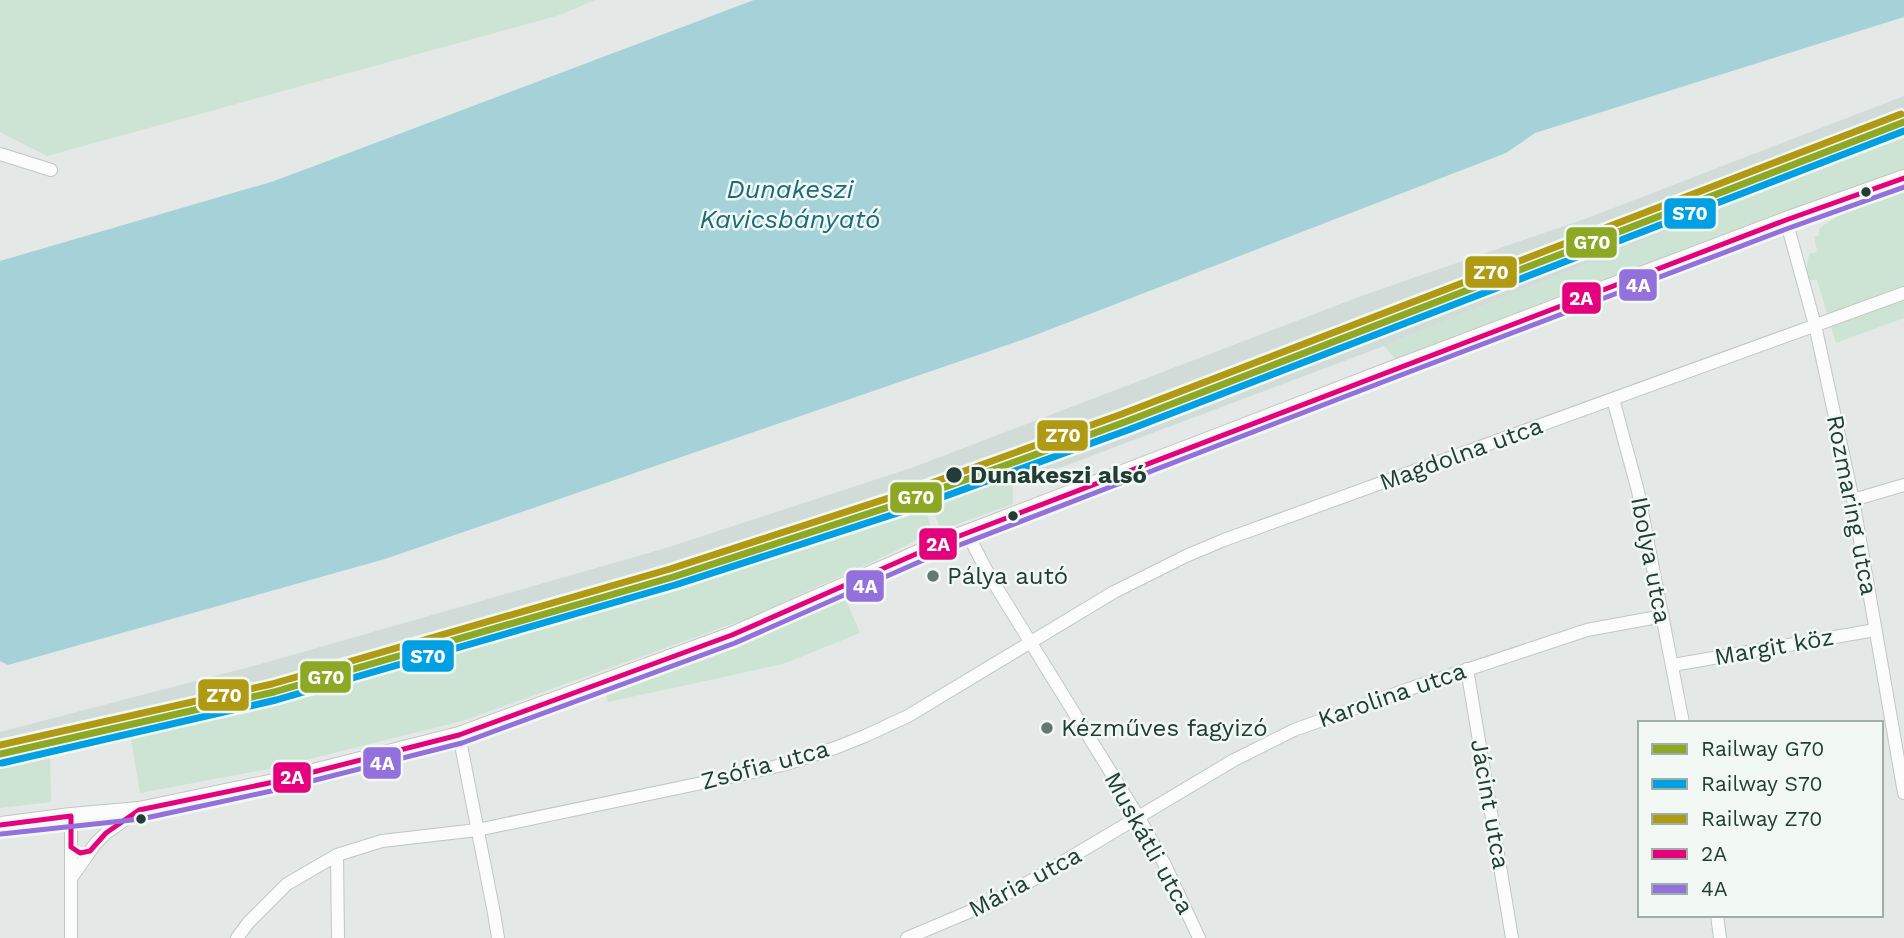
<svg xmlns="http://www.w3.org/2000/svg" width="1904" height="938" font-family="'Work Sans',sans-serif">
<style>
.built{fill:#d1dbd7}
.green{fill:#cde3d3}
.water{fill:#a4d2d8}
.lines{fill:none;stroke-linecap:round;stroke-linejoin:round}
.minor-casing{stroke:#c1c6c4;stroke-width:14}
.tertiary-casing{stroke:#c1c6c4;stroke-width:18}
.minor{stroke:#fbfcfb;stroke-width:12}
.tertiary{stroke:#fbfcfb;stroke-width:16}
.bus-1-casing{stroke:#f2f9f5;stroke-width:10}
.bus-2-casing{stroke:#f2f9f5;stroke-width:10}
.bus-1{stroke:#e5007d;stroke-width:5}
.bus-2{stroke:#9370db;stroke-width:5}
.rail-1-casing{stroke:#f2f9f5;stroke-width:12}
.rail-2-casing{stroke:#f2f9f5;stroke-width:12}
.rail-3-casing{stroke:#f2f9f5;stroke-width:12}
.rail-1{stroke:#8ca824;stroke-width:7}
.rail-2{stroke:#00a0e3;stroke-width:7}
.rail-3{stroke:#b19a13;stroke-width:7}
.bus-dot{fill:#213d35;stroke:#f2f9f5;stroke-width:2.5}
.poi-dot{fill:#657973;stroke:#f2f9f5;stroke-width:2.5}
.labels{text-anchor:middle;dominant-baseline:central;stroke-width:5;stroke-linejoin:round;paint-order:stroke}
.street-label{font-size:24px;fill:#213d35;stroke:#f2f9f5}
.stop-label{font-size:24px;font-weight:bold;fill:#213d35;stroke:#f2f9f5;text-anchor:start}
.poi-label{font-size:24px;fill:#213d35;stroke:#f2f9f5;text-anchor:start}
.water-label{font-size:26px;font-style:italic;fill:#1a6b7a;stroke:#f2f9f5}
.line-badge{stroke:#f2f9f5;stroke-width:2.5}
.badge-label{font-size:19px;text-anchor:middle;font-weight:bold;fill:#fff}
</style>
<rect width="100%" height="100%" fill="#e4e9e7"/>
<!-- built -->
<path class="built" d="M 1904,96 L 1904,134 L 1384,346 L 1062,467 L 674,585 L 130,733 L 50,754 L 0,763 L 0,732 L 261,664 L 666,548 L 914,467 L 1364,295 L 1593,216 Z"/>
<!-- green -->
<path class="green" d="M 0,0 L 595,0 L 560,15 L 47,156 L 0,132 Z
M 1904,134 L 1904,176 L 1396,359 L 1384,346 Z
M 1904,191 L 1904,318 L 1836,343 L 1817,280 L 1805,280 L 1809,254 L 1817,252 L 1814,237 L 1819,235 L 1819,229 C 1842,209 1876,205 1904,191 Z
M 1013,482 L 1013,504 L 941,530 L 932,507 Z
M 925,509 L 933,532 L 877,560 L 829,581 L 757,615 L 462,721 L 274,768 L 140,793 L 130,733 L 674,585 Z
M 846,600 L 860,633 L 783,664 L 608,702 L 604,690 L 723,649 Z
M 50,754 L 51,802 L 0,808 L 0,763 Z"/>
<!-- water -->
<path class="water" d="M 754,0 L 1904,0 L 1904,17 L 1535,133 L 1506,153 L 1033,336 L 385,559 L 8,665 L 0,661 L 0,261 L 271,182 L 309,168 Z"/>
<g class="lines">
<!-- minor casing -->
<g class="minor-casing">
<path id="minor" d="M 0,154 L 51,170
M 1786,220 L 1815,325 L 1853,500 L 1904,793
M 1613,399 L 1638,491 L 1683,723
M 1853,500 L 1904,485
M 967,533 L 989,575 L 1139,818 L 1165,865 L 1199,938
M 1673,665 L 1875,630
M 1467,669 L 1512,938
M 459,735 L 494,913 L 498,938
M 337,855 L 338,938
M 72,877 L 95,844 L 106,833 L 139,810
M 1717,915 L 1720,938
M 71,938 L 71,816
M 237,938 L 248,923 L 287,884 L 337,855 L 382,841 L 477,830 L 740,775 L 786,764 L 835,748 L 865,736 L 908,716 L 1114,592 L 1186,556 L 1224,540 L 1904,293
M 907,938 L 990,903 L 1036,878 L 1234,760 L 1294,730 L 1409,689 L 1587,630 L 1663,616"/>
</g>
<!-- tertiary casing -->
<g class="tertiary-casing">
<path id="tertiary" d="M 0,825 L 71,816 L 139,810 L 274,782 L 459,735 L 732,635 L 941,543 L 1385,372 L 1786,220 L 1904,178"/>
</g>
<!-- minor -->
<use href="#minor" class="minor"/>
<!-- tertiary -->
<use href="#tertiary" class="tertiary"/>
<!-- bus-1 casing -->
<g class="bus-1-casing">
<path id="bus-1" d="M 0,825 L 71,816 L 71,847 L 80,853 L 90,851 L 106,833 L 139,810 L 274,782 L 459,735 L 732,635 L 941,543 L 1786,220 L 1904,178"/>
</g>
<!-- bus-2 casing -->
<g class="bus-2-casing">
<path id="bus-2" d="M 1,834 L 141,819 L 276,790 L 462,743 L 735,643 L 944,551 L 1388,380 L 1789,228 L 1904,187"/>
</g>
<!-- bus-1 -->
<use href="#bus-1" class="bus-1"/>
<!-- bus-2 -->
<use href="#bus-2" class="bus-2"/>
<!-- rail-1 casing -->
<g class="rail-1-casing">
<path id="rail-1" d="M 0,754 L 274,692 L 673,577 L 901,503 L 1125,422 L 1904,122"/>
</g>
<!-- rail-2 casing -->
<g class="rail-2-casing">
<path id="rail-2" d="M 2,763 L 276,700 L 675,585 L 904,511 L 1128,430 L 1904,131"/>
</g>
<!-- rail-3 casing -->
<g class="rail-3-casing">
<path id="rail-3" d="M 0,745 L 272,684 L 670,569 L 898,495 L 1122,414 L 1901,114"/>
</g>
<!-- rail-1 -->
<use href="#rail-1" class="rail-1"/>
<!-- rail-2 -->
<use href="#rail-2" class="rail-2"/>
<!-- rail-3 -->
<use href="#rail-3" class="rail-3"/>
</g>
<!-- markers -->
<g class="bus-dot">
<circle cx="1866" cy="192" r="6"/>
<circle cx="954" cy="475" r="9"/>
<circle cx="1013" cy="516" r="6"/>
<circle cx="141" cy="819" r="6"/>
</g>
<g class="poi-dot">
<circle cx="933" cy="576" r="7"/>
<circle cx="1047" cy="728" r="7"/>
</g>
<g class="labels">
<!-- street labels -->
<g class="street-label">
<text transform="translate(1461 454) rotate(-20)">Magdolna utca</text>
<text transform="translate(1852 505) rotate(79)">Rozmaring utca</text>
<text transform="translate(1651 560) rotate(79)">Ibolya utca</text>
<text transform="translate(1774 647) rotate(-10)">Margit köz</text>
<text transform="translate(1392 695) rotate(-19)">Karolina utca</text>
<text transform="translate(765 765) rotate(-15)">Zsófia utca</text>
<text transform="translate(1490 804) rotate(80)">Jácint utca</text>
<text transform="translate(1149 843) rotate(61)">Muskátli utca</text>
<text transform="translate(1025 882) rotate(-28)">Mária utca</text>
</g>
<!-- stop labels -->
<g class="stop-label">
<text x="970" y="475">Dunakeszi alsó</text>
</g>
<!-- poi labels -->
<g class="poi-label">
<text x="947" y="576">Pálya autó</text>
<text x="1061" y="728">Kézműves fagyizó</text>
</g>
<!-- water labels -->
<g class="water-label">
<text x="790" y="189">Dunakeszi<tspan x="790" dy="30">Kavicsbányató</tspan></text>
</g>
</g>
<g class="line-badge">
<rect x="1663" y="197" width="54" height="33" rx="7" fill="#00a0e3"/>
<rect x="1565" y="226" width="53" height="33" rx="7" fill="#8ca824"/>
<rect x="1464" y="255" width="54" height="34" rx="7" fill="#b19a13"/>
<rect x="1618" y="268" width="40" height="34" rx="7" fill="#9370db"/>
<rect x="1561" y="281" width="41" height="34" rx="7" fill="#e5007d"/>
<rect x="1036" y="419" width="53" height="33" rx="7" fill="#b19a13"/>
<rect x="889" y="481" width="54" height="33" rx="7" fill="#8ca824"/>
<rect x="918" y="527" width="40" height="34" rx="7" fill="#e5007d"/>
<rect x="845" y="569" width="40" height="34" rx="7" fill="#9370db"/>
<rect x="401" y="639" width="54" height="34" rx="7" fill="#00a0e3"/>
<rect x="299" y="660" width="53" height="34" rx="7" fill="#8ca824"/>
<rect x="197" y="678" width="53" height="34" rx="7" fill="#b19a13"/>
<rect x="362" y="746" width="40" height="34" rx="7" fill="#9370db"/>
<rect x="272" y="761" width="40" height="33" rx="7" fill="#e5007d"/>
</g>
<g class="badge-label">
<text x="1690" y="220">S70</text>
<text x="1592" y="249">G70</text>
<text x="1491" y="279">Z70</text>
<text x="1638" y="292">4A</text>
<text x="1581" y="305">2A</text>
<text x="1063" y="442">Z70</text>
<text x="916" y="504">G70</text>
<text x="938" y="551">2A</text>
<text x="865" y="593">4A</text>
<text x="428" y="663">S70</text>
<text x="326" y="684">G70</text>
<text x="224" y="702">Z70</text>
<text x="382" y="770">4A</text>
<text x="292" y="784">2A</text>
</g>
<!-- legend -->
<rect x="1638" y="721" width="245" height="196" fill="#f2f9f5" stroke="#9eaea8" stroke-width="2"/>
<rect x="1652" y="744" width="35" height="10" fill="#8ca824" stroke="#9eaea8" stroke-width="2"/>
<text x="1701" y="756" font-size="21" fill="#213d35">Railway G70</text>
<rect x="1652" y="779" width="35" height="10" fill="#00a0e3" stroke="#9eaea8" stroke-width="2"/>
<text x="1701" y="791" font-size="21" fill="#213d35">Railway S70</text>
<rect x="1652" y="814" width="35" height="10" fill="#b19a13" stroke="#9eaea8" stroke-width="2"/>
<text x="1701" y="826" font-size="21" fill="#213d35">Railway Z70</text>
<rect x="1652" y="849" width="35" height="10" fill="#e5007d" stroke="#9eaea8" stroke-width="2"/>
<text x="1701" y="861" font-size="21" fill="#213d35">2A</text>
<rect x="1652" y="884" width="35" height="10" fill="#9370db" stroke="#9eaea8" stroke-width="2"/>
<text x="1701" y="896" font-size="21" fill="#213d35">4A</text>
</svg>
